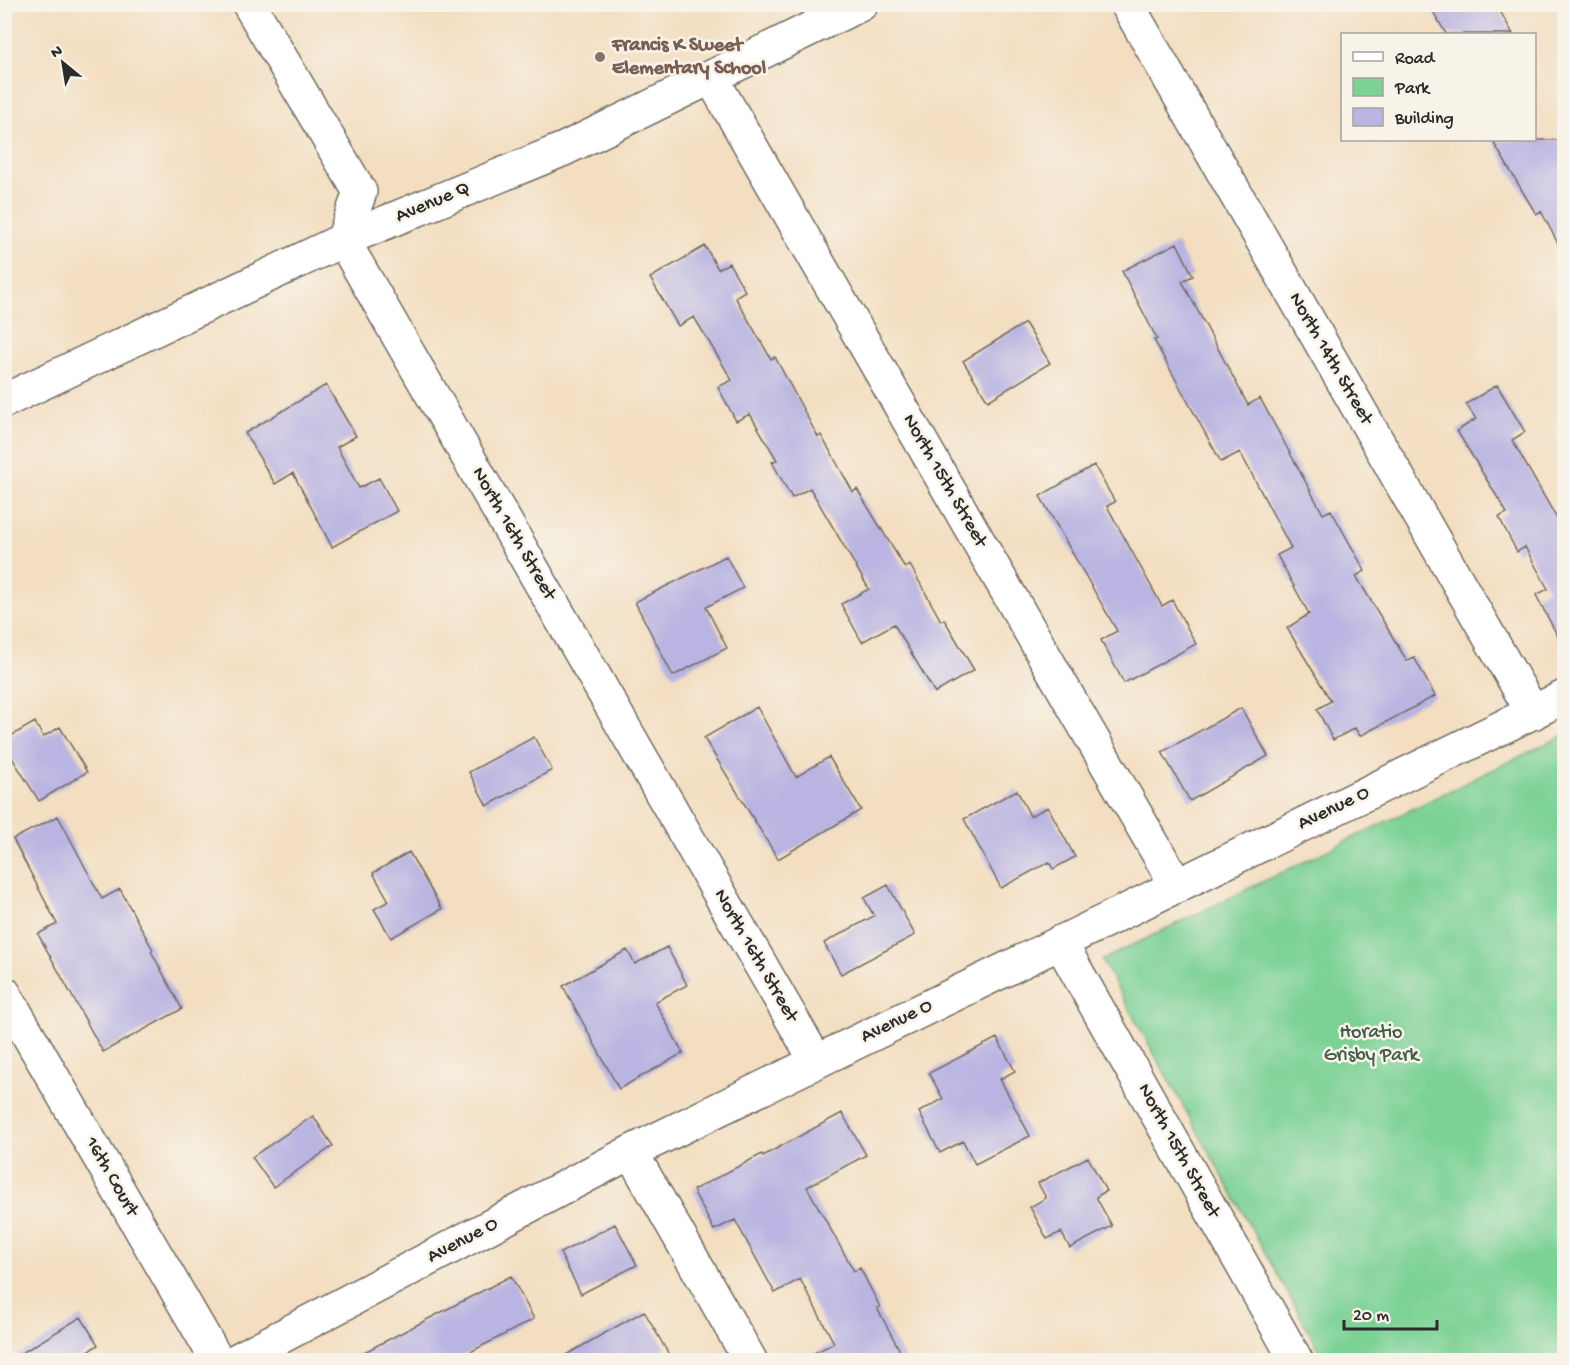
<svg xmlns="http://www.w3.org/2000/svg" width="1569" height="1365" font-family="'Gochi Hand',sans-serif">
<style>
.green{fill:#7cd195;stroke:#547e60;stroke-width:1.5}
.building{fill:#b9b4e1}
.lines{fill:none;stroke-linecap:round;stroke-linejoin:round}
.minor-casing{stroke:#716a60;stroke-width:36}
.minor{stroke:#fff;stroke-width:33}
.education-dot{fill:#8d6e63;stroke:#f7f3e8;stroke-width:2}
.labels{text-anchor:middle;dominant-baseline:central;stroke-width:5;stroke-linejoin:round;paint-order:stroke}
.education-label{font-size:20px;font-weight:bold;fill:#785e54;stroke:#f7f3e8;text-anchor:start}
.street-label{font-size:20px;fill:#2b2b2b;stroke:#f7f3e8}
.park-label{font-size:20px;fill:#435d4b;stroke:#f7f3e8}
</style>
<rect width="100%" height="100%" fill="#f7f3e8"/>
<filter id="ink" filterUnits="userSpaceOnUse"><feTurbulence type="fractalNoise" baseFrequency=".0167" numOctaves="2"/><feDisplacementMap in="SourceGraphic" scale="12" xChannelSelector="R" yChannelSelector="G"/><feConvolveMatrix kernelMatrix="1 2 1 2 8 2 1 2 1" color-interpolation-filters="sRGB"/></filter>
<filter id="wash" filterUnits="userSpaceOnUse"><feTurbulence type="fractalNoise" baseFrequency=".008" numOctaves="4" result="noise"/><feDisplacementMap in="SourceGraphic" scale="24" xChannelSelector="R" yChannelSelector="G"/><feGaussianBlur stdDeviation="1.35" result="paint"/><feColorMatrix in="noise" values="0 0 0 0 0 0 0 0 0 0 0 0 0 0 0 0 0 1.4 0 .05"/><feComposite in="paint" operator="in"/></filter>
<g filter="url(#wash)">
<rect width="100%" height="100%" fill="#f3dec1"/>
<!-- green -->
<path class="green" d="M 1564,735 L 1564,1360 L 1325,1360 L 1102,960 Z"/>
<g id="blocks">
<!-- building -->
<path class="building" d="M 1429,4 L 1496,4 L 1513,34 L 1446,34 Z
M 1492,140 L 1564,140 L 1564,255 L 1541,211 L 1536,214 Z
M 1177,243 L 1193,276 L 1182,281 L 1248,405 L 1260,398 L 1323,514 L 1331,510 L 1365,571 L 1356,576 L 1407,661 L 1414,657 L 1435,696 L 1360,736 L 1355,728 L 1333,740 L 1317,709 L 1331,701 L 1287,628 L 1309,614 L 1277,555 L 1291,548 L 1240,452 L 1221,462 L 1154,340 L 1157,339 L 1122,271 Z
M 705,246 L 718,269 L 729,263 L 745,291 L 735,297 L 771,359 L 775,357 L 818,437 L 821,435 L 853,492 L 857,489 L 905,568 L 910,565 L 941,621 L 944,619 L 974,670 L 935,693 L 894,624 L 862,642 L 841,604 L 869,589 L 810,488 L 792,498 L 772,462 L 777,460 L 750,414 L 736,421 L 718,387 L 732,380 L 694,317 L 678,326 L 650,278 Z
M 1025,323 L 1050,363 L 988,401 L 963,361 Z
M 326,385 L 356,436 L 337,447 L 359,488 L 379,478 L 397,511 L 332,547 L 293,473 L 275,484 L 245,433 Z
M 1497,385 L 1525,432 L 1512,440 L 1564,531 L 1564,648 L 1536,595 L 1548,589 L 1525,547 L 1517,552 L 1499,517 L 1507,513 L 1457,431 L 1476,419 L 1466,404 Z
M 1094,465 L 1115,502 L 1107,506 L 1162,606 L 1172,600 L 1196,644 L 1124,683 L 1101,640 L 1117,631 L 1040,496 Z
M 726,556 L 743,588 L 706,607 L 727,648 L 673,676 L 635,602 Z
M 757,707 L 796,777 L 829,757 L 861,810 L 778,859 L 704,738 Z
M 1241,708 L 1268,756 L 1190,801 L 1162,752 Z
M 35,722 L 43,737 L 60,727 L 87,772 L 39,801 L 4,745 L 4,740 Z
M 534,737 L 552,770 L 487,806 L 469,772 Z
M 1017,790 L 1030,816 L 1048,807 L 1075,857 L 1053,869 L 1049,862 L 1001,888 L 964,819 Z
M 58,816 L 102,899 L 120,889 L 153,950 L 151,951 L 182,1009 L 103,1052 L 38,934 L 57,924 L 13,839 Z
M 409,852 L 442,909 L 391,938 L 374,909 L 389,901 L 373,873 Z
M 888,885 L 915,935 L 841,974 L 824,943 L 874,916 L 864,898 Z
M 667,947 L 687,985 L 655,1002 L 683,1053 L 619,1089 L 563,986 L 627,950 L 635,964 Z
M 997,1038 L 1015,1071 L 1000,1079 L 1030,1136 L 975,1164 L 963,1141 L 940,1153 L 919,1112 L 943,1099 L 929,1073 Z
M 842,1113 L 866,1155 L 807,1187 L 854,1271 L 860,1268 L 880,1307 L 877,1308 L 905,1360 L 801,1360 L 834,1343 L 800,1279 L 775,1293 L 735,1220 L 714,1230 L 693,1190 L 762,1154 L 763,1156 Z
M 313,1116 L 333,1146 L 273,1187 L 252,1157 Z
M 1088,1157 L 1106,1191 L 1096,1197 L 1112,1226 L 1070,1248 L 1061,1232 L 1047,1239 L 1030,1207 L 1046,1198 L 1038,1183 Z
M 615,1224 L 637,1265 L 581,1294 L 560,1253 Z
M 511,1276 L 534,1319 L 455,1360 L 349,1360 Z
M 644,1311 L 672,1360 L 557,1360 Z
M 81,1317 L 98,1345 L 74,1360 L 10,1360 Z"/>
</g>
</g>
<g filter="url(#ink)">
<use href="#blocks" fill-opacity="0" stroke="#716a60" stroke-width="1.5"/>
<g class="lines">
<!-- minor casing -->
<g class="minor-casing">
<path id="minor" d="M 249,4 L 360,192 L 343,240 L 816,1061
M 1127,4 L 1533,713
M 711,77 L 1177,886
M 4,401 L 343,240 L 564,149 L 861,4
M 1060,942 L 1296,1360
M 4,993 L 217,1360
M 631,1152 L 750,1360
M 237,1360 L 631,1152 L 1564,697"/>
</g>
<!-- minor -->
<use href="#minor" class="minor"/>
</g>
</g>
<!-- markers -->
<circle class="education-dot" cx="600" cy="57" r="6"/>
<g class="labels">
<!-- education labels -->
<g class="education-label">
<text x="612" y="46">Francis K Sweet<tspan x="612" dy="23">Elementary School</tspan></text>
</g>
<!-- street labels -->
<g class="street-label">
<text transform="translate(433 203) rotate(-23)">Avenue Q</text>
<text transform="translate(1330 359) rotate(60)">North 14th Street</text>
<text transform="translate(944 481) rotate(60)">North 15th Street</text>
<text transform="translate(513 534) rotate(60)">North 16th Street</text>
<text transform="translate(1334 809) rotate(-26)">Avenue O</text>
<text transform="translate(755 956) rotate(60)">North 16th Street</text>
<text transform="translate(897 1022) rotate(-26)">Avenue O</text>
<text transform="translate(1178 1151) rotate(61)">North 15th Street</text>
<text transform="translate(111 1177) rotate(60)">16th Court</text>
<text transform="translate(463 1241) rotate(-28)">Avenue O</text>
</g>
<!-- park labels -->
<g class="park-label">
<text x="1371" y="1033">Horatio<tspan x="1371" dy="23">Grisby Park</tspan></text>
</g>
</g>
<!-- margin -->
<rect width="1569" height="1365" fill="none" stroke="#f7f3e8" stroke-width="24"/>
<!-- legend -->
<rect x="1341" y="33" width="195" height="108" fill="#f7f3e8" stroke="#a5a39c" stroke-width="1.5"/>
<rect x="1353" y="52" width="30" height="9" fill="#ffffff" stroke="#a5a39c" stroke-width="1.5"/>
<text x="1395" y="63" font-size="18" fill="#2b2b2b">Road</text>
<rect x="1353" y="78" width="30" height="18" fill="#7cd195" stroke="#a5a39c" stroke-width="1.5"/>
<text x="1395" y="93" font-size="18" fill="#2b2b2b">Park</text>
<rect x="1353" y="108" width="30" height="18" fill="#b9b4e1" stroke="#a5a39c" stroke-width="1.5"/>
<text x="1395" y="123" font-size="18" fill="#2b2b2b">Building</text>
<!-- north arrow -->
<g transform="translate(63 63) rotate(330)" stroke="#f7f3e8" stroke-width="4.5" paint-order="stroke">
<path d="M0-4.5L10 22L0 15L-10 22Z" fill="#2b2b2b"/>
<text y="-9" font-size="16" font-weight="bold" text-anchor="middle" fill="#2b2b2b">N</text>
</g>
<!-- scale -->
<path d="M1344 1320v9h93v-9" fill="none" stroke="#2b2b2b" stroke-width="3"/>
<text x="1353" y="1320" font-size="18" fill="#2b2b2b" stroke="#f7f3e8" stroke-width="4.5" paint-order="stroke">20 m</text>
</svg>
